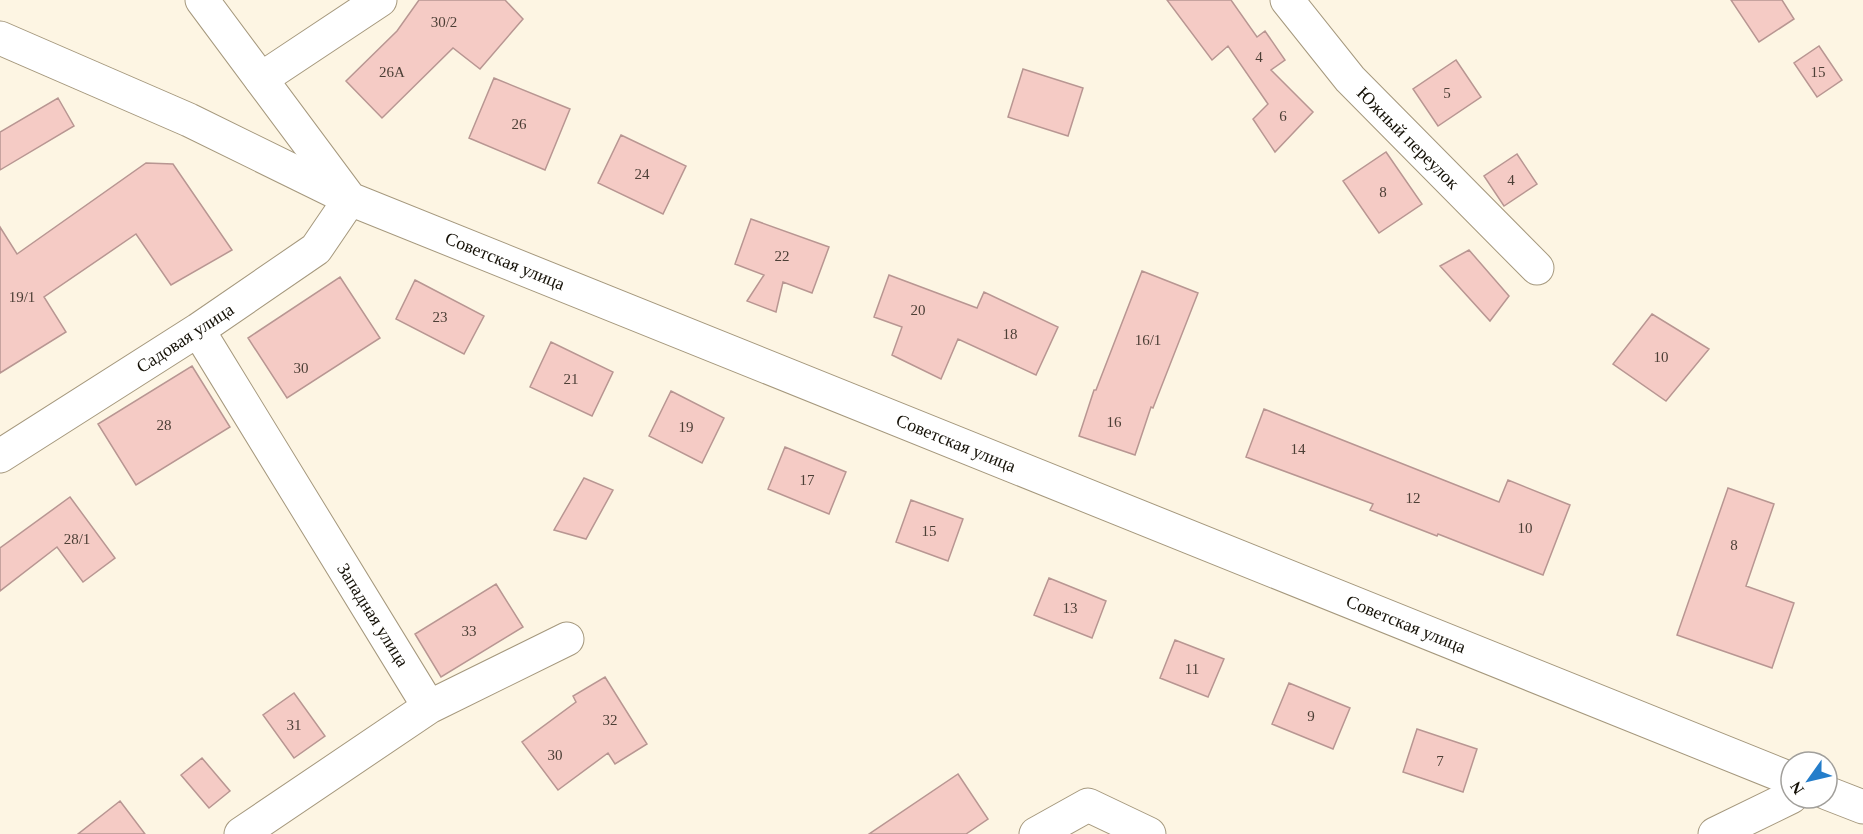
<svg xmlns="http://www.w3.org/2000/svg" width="1863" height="834" font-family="'Times New Roman',serif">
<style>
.building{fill:#f5cbc5;stroke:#b89692;stroke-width:1.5}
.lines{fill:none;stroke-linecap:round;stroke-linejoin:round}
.street-casing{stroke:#a5987d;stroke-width:35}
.secondary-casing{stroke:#a5987d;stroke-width:35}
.street{stroke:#fff;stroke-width:33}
.secondary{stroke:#fff;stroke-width:33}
.labels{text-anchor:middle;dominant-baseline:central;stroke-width:5;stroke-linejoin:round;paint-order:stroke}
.number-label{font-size:15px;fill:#4c3f36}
.street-label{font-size:18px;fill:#141006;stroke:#fff}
</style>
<rect width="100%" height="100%" fill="#fdf5e3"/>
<!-- building -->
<path class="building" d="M 419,0 L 505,0 L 523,19 L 480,69 L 453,48 L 382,118 L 346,81 L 397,31 Z
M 1167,0 L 1231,0 L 1257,37 L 1265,31 L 1285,60 L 1271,70 L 1313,112 L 1275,152 L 1253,119 L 1268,104 L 1228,46 L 1212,60 Z
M 1731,0 L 1782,0 L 1794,19 L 1759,42 Z
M 1819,46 L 1842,80 L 1817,97 L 1794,63 Z
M 1456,60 L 1481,97 L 1438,126 L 1413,89 Z
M 1023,69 L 1083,88 L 1068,136 L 1008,117 Z
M 494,78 L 570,109 L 545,170 L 469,138 Z
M 58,98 L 74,126 L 0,170 L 0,132 Z
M 621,135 L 686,166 L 663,214 L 598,183 Z
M 1386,152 L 1422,204 L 1379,233 L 1343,181 Z
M 1517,154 L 1537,184 L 1504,206 L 1484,176 Z
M 146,163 L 173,164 L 232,250 L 171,285 L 136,234 L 44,297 L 66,332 L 0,373 L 0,227 L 17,254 Z
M 751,219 L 829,247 L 812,293 L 783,282 L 776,312 L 747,301 L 764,275 L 735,264 Z
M 1469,250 L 1509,296 L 1490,321 L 1440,266 Z
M 1142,271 L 1198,293 L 1153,408 L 1151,407 L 1135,455 L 1079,436 L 1094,390 L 1096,390 Z
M 889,275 L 977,308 L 984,292 L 1058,327 L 1036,375 L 958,339 L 941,379 L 892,355 L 902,327 L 874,317 Z
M 340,277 L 380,338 L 287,398 L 248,338 Z
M 415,280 L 484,316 L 464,354 L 396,319 Z
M 1652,314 L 1709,349 L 1666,401 L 1613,364 Z
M 551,342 L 613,372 L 592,416 L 530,387 Z
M 192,366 L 230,427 L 136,485 L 98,424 Z
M 671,391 L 724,418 L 702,463 L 649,436 Z
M 1264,409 L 1499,502 L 1508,480 L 1570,505 L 1543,575 L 1438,534 L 1437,536 L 1370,510 L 1373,504 L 1246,457 Z
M 785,447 L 846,472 L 829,514 L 768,489 Z
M 584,478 L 613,490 L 586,539 L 554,530 Z
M 1728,488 L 1774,504 L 1746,586 L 1794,603 L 1772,668 L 1677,635 Z
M 70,497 L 115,558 L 83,582 L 57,547 L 0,591 L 0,548 Z
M 911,500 L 963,519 L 948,561 L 896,542 Z
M 1049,578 L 1106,601 L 1092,638 L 1034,615 Z
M 496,584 L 523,627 L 441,677 L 415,634 Z
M 1175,640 L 1224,659 L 1208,697 L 1160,678 Z
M 605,677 L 647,744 L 615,764 L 608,753 L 558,790 L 522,742 L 576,702 L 573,696 Z
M 1289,683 L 1350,708 L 1333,749 L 1272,724 Z
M 294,693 L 325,736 L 294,758 L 263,715 Z
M 1417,729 L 1477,749 L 1463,792 L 1403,772 Z
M 202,758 L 230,791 L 209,808 L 181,775 Z
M 958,774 L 988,819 L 966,834 L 869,834 Z
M 120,801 L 145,834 L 78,834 Z"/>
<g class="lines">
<!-- street casing -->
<g class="street-casing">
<path id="street" d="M 1287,0 L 1350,79 L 1537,268
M 0,38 L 189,120 L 350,199 L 316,249 L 198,330 L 0,456
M 261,79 L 380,0
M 198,330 L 429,707 L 241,834
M 429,707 L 567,639
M 1036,834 L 1088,805 L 1149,834
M 1715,834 L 1791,797"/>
</g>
<!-- secondary casing -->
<g class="secondary-casing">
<path id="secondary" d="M 202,0 L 350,199 L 1791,779
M 1827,793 L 1863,807"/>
</g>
<!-- street -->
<use href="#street" class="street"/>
<!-- secondary -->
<use href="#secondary" class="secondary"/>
</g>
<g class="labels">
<!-- number labels -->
<g class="number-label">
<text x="444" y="22">30/2</text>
<text x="1259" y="57">4</text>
<text x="392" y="72">26А</text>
<text x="1818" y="72">15</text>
<text x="1447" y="93">5</text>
<text x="1283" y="116">6</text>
<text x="519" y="124">26</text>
<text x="642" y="174">24</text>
<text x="1511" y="180">4</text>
<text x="1383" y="192">8</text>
<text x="782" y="256">22</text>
<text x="22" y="297">19/1</text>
<text x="918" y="310">20</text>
<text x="440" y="317">23</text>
<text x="1010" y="334">18</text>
<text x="1148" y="340">16/1</text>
<text x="1661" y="357">10</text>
<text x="301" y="368">30</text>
<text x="571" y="379">21</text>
<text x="1114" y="422">16</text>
<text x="164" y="425">28</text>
<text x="686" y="427">19</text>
<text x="1298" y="449">14</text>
<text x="807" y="480">17</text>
<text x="1413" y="498">12</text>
<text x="1525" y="528">10</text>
<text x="929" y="531">15</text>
<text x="77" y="539">28/1</text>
<text x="1734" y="545">8</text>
<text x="1070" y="608">13</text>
<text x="469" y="631">33</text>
<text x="1192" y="669">11</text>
<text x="1311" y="716">9</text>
<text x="610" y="720">32</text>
<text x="294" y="725">31</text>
<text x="555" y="755">30</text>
<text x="1440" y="761">7</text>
</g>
<!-- street labels -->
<g class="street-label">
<text transform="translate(1408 138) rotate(45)">Южный переулок</text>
<text transform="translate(505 261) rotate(22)">Советская улица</text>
<text transform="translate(185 338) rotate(-33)">Садовая улица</text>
<text transform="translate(956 443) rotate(22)">Советская улица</text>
<text transform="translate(373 615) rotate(58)">Западная улица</text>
<text transform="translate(1406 624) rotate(22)">Советская улица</text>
</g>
</g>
<!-- north arrow -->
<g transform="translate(1809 780) rotate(236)"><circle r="28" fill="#ffffff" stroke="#a19f9b" stroke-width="1.5"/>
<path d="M0-4.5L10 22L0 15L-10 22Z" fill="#247dca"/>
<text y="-9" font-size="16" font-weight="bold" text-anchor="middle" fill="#141006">N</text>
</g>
</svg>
